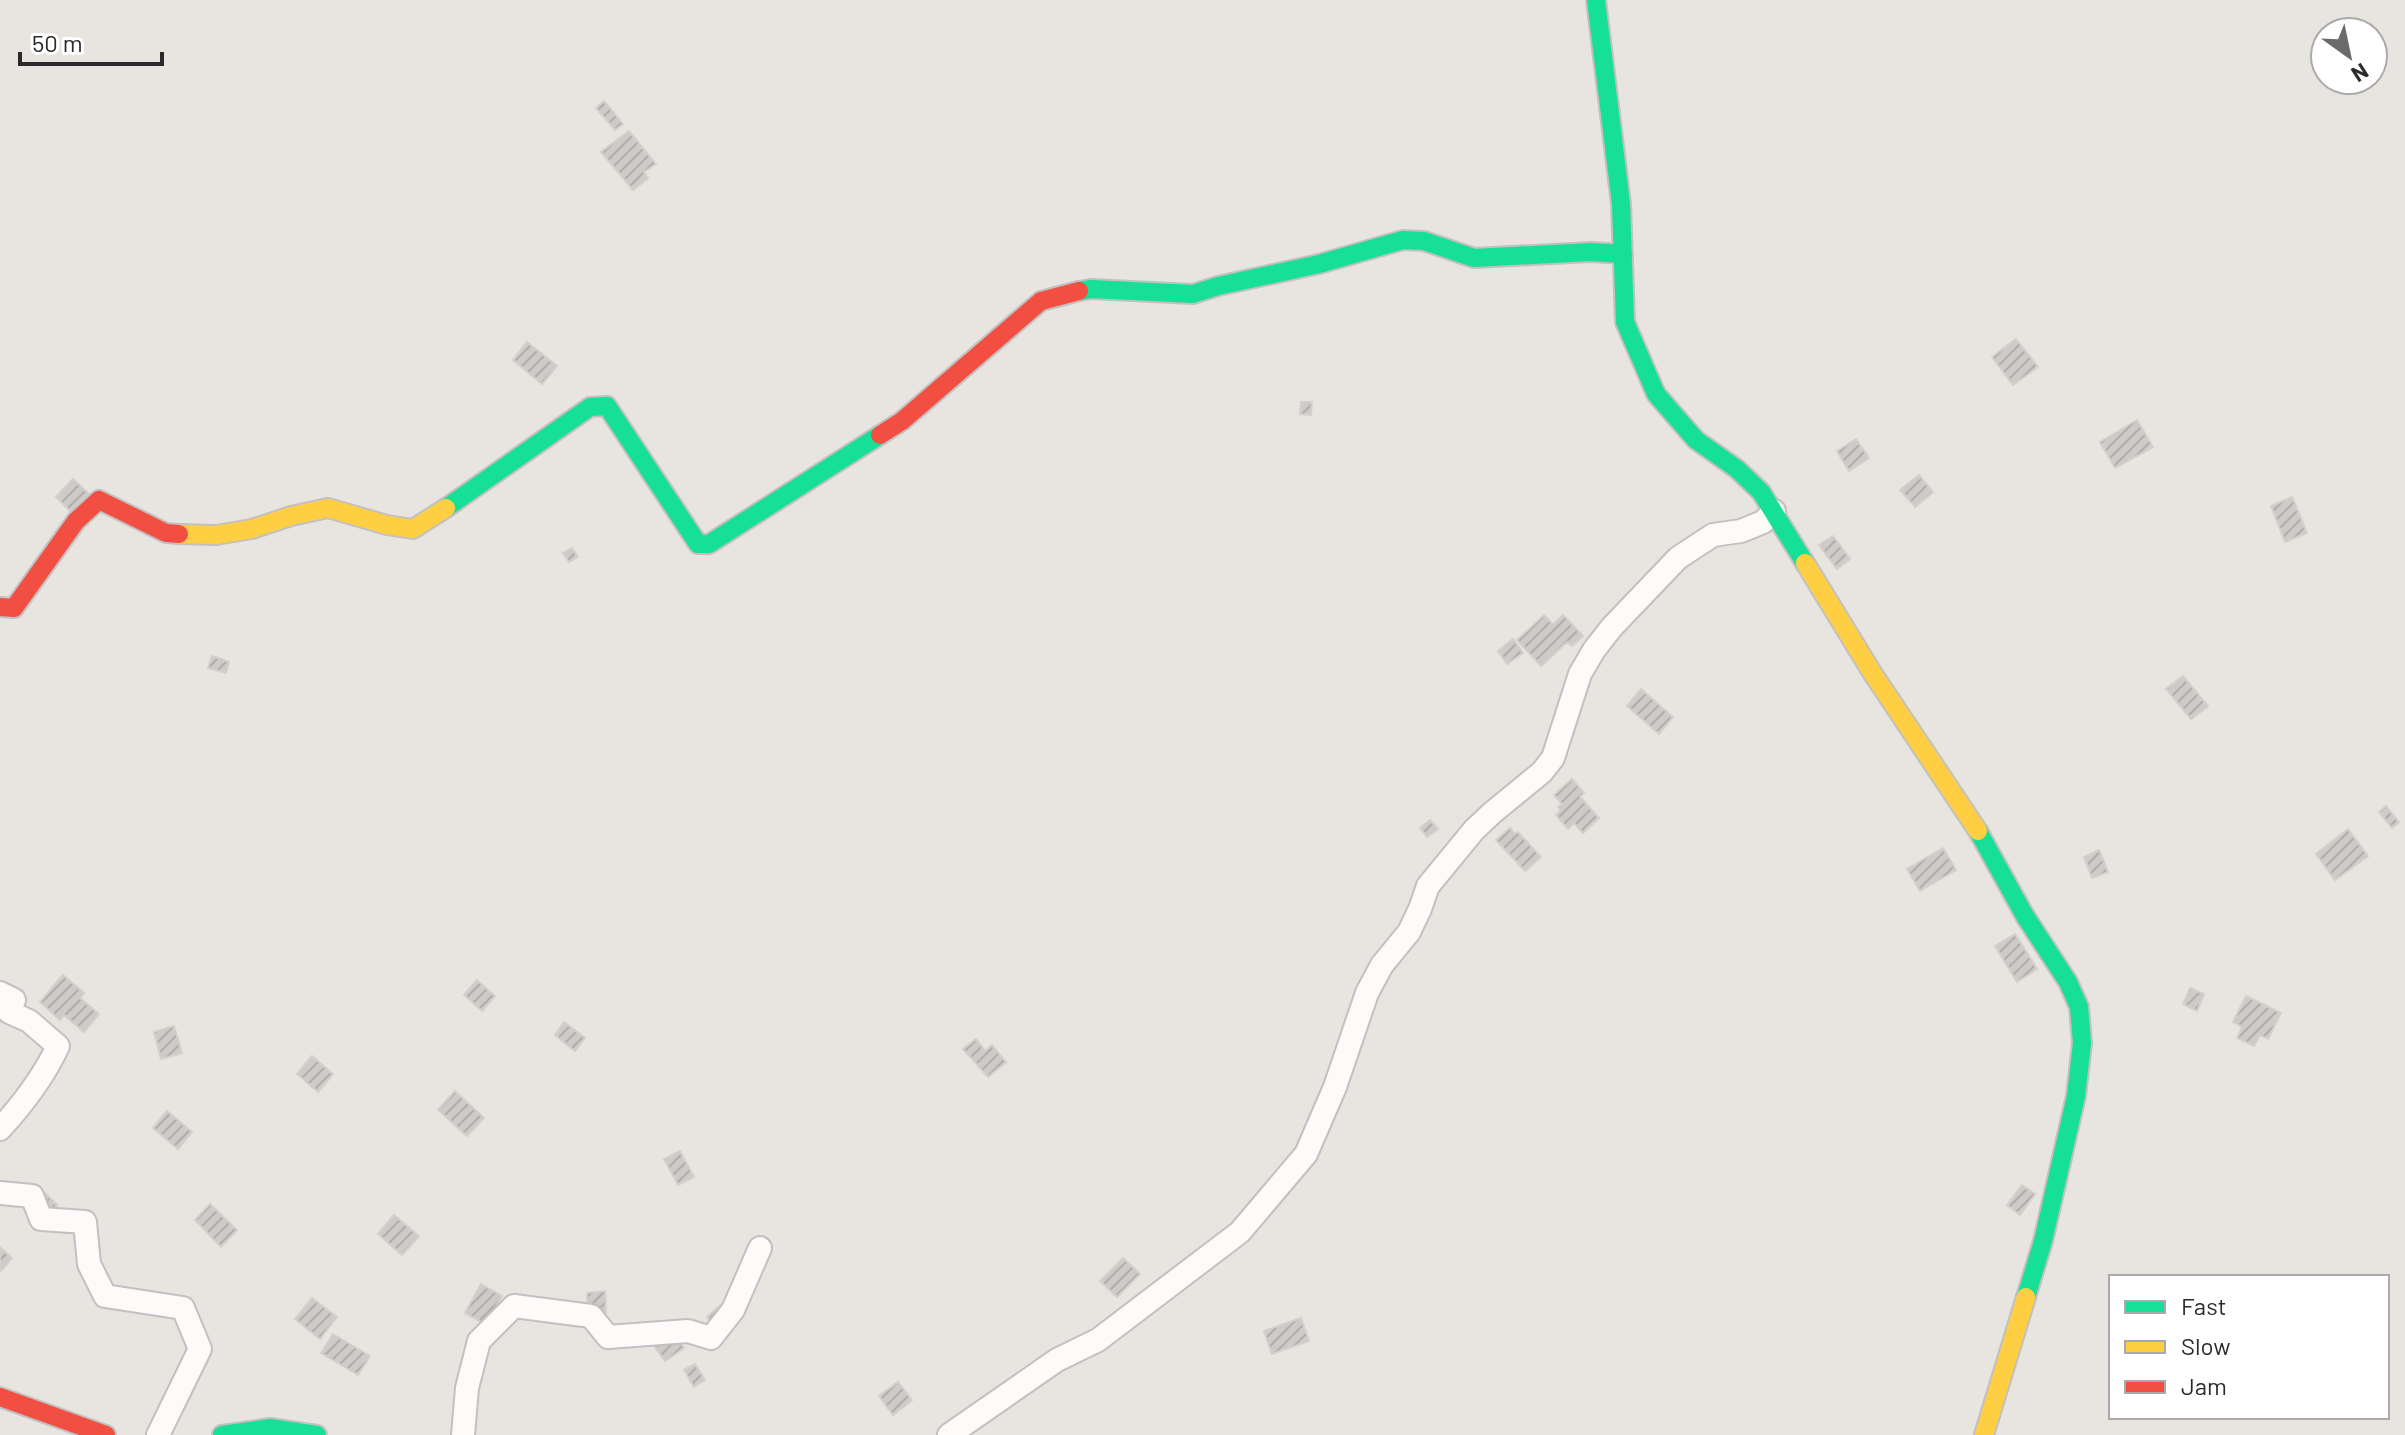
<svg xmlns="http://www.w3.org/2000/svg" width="2405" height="1435" font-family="Barlow,sans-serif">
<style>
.building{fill:url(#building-hatch);stroke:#d3d0cc;stroke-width:2}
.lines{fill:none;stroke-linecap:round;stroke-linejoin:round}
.street-casing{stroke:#c2c0c0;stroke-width:26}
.fast-casing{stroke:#c2c0c0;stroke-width:22}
.slow-casing{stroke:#c2c0c0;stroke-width:22}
.jam-casing{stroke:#c2c0c0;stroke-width:22}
.street{stroke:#fcfbfa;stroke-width:22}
.fast{stroke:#16e098;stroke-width:18}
.slow{stroke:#ffcf43;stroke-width:18}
.jam{stroke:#f24e42;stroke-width:18}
</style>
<defs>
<pattern id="building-hatch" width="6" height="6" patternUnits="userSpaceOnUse" patternTransform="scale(2)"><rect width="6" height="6" fill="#cdcac7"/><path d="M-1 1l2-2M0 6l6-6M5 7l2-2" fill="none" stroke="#b0aeab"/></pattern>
</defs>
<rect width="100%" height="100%" fill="#e8e4e0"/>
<!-- building -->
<path class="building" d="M 604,101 L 623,124 L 615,130 L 596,108 Z
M 629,131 L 656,164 L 644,172 L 648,178 L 633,190 L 601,152 Z
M 2016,339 L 2038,367 L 2013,385 L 1992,357 Z
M 527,342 L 557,366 L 542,384 L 513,360 Z
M 1301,402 L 1312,402 L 1311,415 L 1300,414 Z
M 2137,420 L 2153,447 L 2115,468 L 2100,442 Z
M 1856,439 L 1869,458 L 1849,471 L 1837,451 Z
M 1919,475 L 1933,492 L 1915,507 L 1900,490 Z
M 73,479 L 89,494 L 71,512 L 56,497 Z
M 2292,497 L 2307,533 L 2285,542 L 2271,506 Z
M 1833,536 L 1850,559 L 1837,569 L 1819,545 Z
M 572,548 L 578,557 L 569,562 L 563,553 Z
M 1544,615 L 1553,625 L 1563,615 L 1583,636 L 1572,646 L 1567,642 L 1541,666 L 1517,640 Z
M 1513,639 L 1523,653 L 1507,664 L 1498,651 Z
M 212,656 L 229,662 L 226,673 L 208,668 Z
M 2183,676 L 2208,706 L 2191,719 L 2166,689 Z
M 1641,689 L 1673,717 L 1659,734 L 1627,706 Z
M 1572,779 L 1584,793 L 1580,797 L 1599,818 L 1583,833 L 1574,823 L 1568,829 L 1556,815 L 1561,810 L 1558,807 L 1562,804 L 1554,795 Z
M 2386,806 L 2399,822 L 2392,828 L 2379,812 Z
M 1430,820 L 1438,829 L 1427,837 L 1420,828 Z
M 1510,828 L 1515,834 L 1518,832 L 1541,857 L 1525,871 L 1496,840 Z
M 2348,829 L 2368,856 L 2335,880 L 2316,854 Z
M 1943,848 L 1956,870 L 1920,891 L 1907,869 Z
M 2099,850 L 2108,872 L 2092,878 L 2084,857 Z
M 2015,934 L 2037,969 L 2017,982 L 1995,946 Z
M 63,975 L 84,993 L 80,998 L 99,1014 L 84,1032 L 64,1015 L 60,1020 L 40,1002 Z
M 477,980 L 495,996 L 482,1011 L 464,995 Z
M 2190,988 L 2204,994 L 2197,1011 L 2183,1004 Z
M 2246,996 L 2281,1013 L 2268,1039 L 2260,1035 L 2254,1046 L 2237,1038 L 2242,1027 L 2233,1022 Z
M 564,1022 L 585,1038 L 575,1051 L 555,1035 Z
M 174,1026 L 182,1053 L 161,1059 L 154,1032 Z
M 976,1039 L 985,1051 L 992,1045 L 1006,1062 L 988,1077 L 963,1049 Z
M 312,1056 L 333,1074 L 318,1092 L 297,1074 Z
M 455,1091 L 484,1118 L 467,1136 L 438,1110 Z
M 167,1111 L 192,1132 L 178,1149 L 153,1128 Z
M 680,1151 L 694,1177 L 678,1185 L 664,1159 Z
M 2022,1185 L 2035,1194 L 2020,1215 L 2007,1205 Z
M 45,1193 L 57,1205 L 48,1214 L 36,1202 Z
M 210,1204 L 237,1230 L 221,1247 L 195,1220 Z
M 394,1215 L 419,1236 L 402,1255 L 378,1234 Z
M 0,1247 L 12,1258 L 0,1272 Z
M 1123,1258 L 1140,1274 L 1117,1297 L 1100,1281 Z
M 481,1284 L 502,1296 L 485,1324 L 465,1313 Z
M 605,1291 L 606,1312 L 588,1314 L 587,1293 Z
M 312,1298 L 337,1317 L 320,1339 L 295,1319 Z
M 722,1304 L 729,1311 L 713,1325 L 707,1317 Z
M 1301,1318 L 1309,1341 L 1272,1354 L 1264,1331 Z
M 333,1334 L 370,1356 L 358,1375 L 321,1353 Z
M 674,1334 L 684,1348 L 665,1361 L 655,1347 Z
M 695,1364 L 705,1380 L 694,1387 L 684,1370 Z
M 898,1382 L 912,1400 L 893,1415 L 879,1396 Z"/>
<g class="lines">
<!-- street casing -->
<g class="street-casing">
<path id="street" d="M 0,993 L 14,1000 L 9,1012 L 29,1021 L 58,1046 C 44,1076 23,1104 0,1129
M 0,1193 L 32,1196 L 41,1219 L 85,1222 L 89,1264 L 105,1296 L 183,1308 L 200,1349 L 158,1435
M 463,1435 L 467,1388 L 479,1341 L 514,1306 L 591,1316 L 608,1337 L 688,1331 L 711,1338 L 733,1310 L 760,1248
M 949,1435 L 1057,1360 L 1098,1340 L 1240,1232 L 1306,1154 L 1335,1087 L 1367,993 L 1382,965 L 1409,932 L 1420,909 L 1428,886 L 1474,830 L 1492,813 L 1542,772 L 1553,758 L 1580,674 L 1594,650 L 1612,627 L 1678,558 L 1713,535 L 1741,531 L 1763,522 L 1774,511"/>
</g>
<!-- fast casing -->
<g class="fast-casing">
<path id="fast" d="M 1596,0 L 1621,204 L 1625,322 L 1656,394 L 1696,440 L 1737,469 L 1761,492 L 1805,563
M 1079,291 L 1091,289 L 1193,294 L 1218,286 L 1319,264 L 1403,240 L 1424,241 L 1474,258 L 1591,252 L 1623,254
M 446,508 L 590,407 L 607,406 L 698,544 L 709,544 L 880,435
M 1978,831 L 2025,916 L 2068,982 L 2079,1007 L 2082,1043 L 2076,1096 L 2043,1241 L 2026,1297
M 222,1435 L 270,1428 L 317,1435"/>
</g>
<!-- slow casing -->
<g class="slow-casing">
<path id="slow" d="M 179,534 L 216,535 L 252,529 L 291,516 L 328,508 L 387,525 L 413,529 L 446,508
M 1805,563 L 1873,674 L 1978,831
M 1984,1435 L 2026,1297"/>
</g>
<!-- jam casing -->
<g class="jam-casing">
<path id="jam" d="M 880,435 L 902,421 L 1041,301 L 1079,291
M 0,607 L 14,608 L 76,521 L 99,500 L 166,533 L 179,534
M 0,1397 L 106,1435"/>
</g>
<!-- street -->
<use href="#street" class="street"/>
<!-- fast -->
<use href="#fast" class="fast"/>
<!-- slow -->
<use href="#slow" class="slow"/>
<!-- jam -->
<use href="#jam" class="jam"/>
</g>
<!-- legend -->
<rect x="2109" y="1275" width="280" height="144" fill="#ffffff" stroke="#aaaaaa" stroke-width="2"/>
<rect x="2125" y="1301" width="40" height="12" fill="#16e098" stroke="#aaaaaa" stroke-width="2"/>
<text x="2181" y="1315" font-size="24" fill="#2a2a2a">Fast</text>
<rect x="2125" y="1341" width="40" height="12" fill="#ffcf43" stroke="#aaaaaa" stroke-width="2"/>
<text x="2181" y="1355" font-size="24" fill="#2a2a2a">Slow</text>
<rect x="2125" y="1381" width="40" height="12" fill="#f24e42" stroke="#aaaaaa" stroke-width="2"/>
<text x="2181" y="1395" font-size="24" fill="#2a2a2a">Jam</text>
<!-- north arrow -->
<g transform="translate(2349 56) rotate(147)"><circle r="38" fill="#ffffff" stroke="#aaaaaa" stroke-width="2"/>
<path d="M0-6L14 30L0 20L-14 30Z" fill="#6c6b6a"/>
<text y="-12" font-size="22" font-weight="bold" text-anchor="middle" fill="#2a2a2a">N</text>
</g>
<!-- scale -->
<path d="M20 52v12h142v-12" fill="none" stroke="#2a2a2a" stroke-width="4"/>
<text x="32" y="52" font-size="24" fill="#2a2a2a" stroke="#ffffff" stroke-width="6" paint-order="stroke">50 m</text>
</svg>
